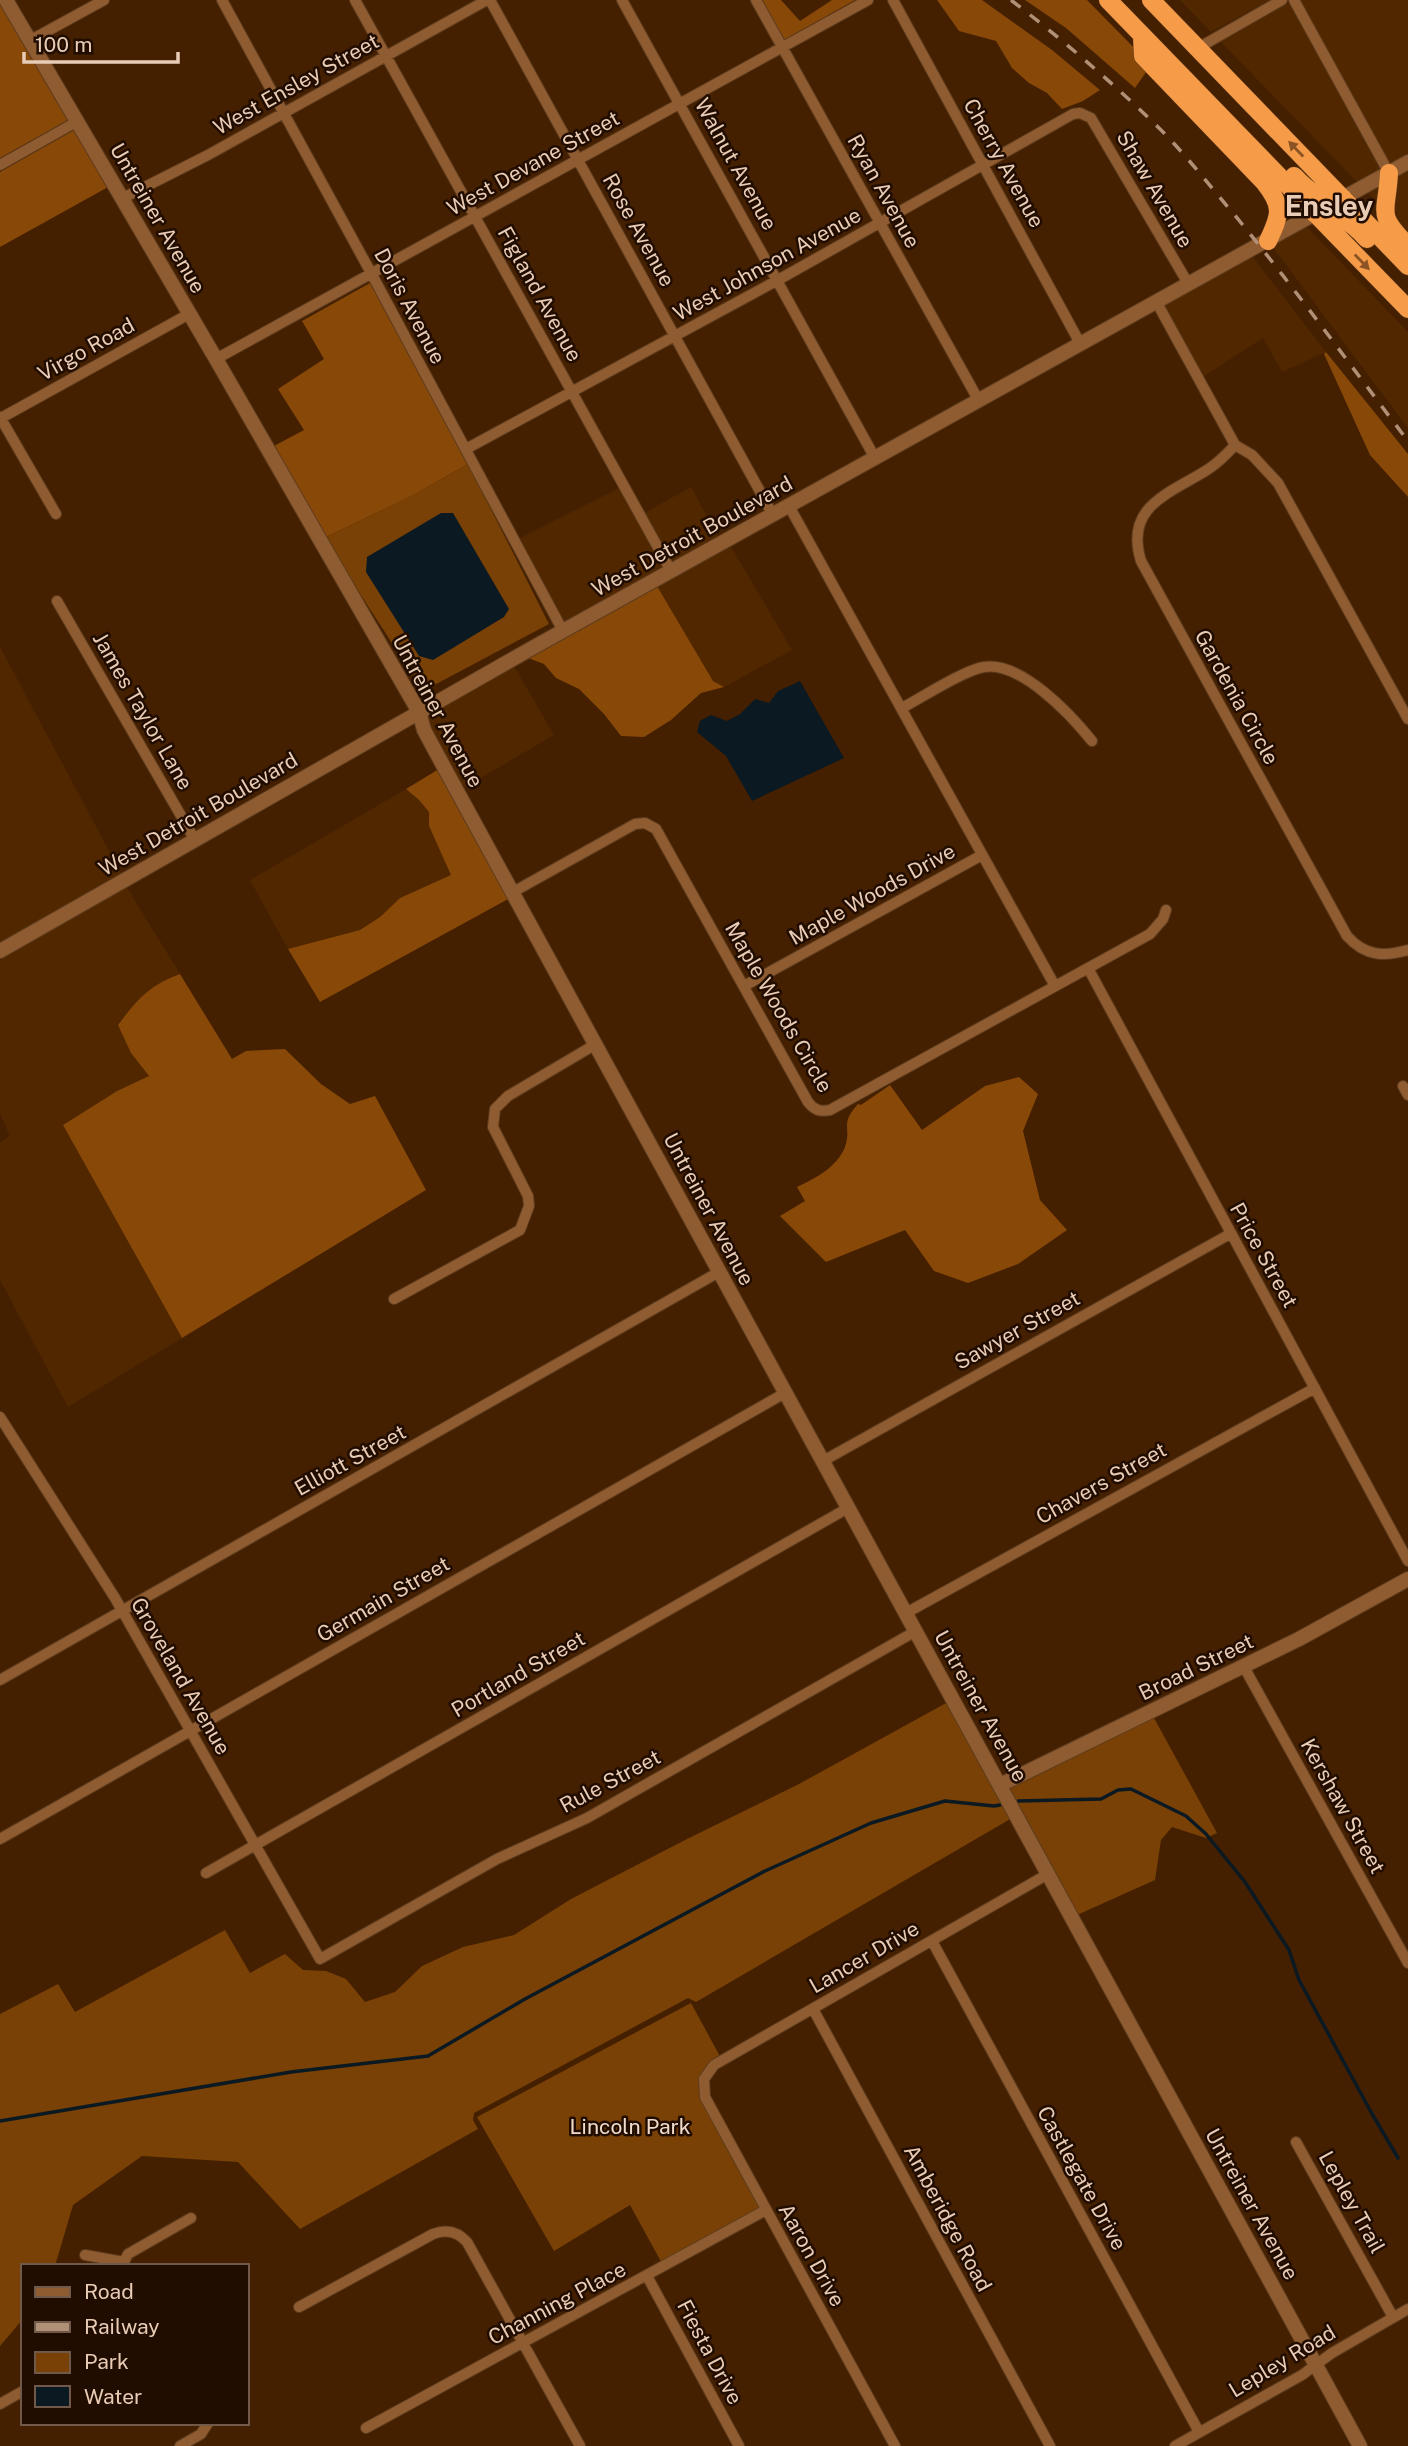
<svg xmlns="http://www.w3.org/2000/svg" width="1408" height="2446" font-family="'Public Sans',sans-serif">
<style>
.built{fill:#512700}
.green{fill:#794105}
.forest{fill:#874808}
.water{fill:#0b1922}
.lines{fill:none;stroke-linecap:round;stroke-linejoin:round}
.stream{stroke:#0b1922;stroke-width:3.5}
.minor-casing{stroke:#5e3c1d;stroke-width:12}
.tertiary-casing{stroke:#5e3c1d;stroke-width:16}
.trunk-casing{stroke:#5e3c1d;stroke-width:19}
.minor{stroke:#8f5c32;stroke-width:10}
.tertiary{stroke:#8f5c32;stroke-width:14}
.trunk{stroke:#f69b48;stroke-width:18}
.rail{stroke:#b09177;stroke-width:3.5;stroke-dasharray:12 12;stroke-linecap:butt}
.oneway{fill:#8c5424}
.labels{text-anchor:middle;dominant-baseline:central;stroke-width:5;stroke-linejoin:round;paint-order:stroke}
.street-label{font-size:21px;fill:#e9ccb6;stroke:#210d00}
.park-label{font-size:21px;fill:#f1dbcb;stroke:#210d00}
.district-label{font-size:28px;font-weight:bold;fill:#e9ccb6;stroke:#210d00}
</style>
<rect width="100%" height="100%" fill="#442000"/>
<!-- built -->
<path class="built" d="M 1180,0 L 1270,0 L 1211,32 Z
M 1299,0 L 1408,0 L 1408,156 L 1390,165 Z
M 1289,3 L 1381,170 L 1358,183 L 1220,41 Z
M 1408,169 L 1408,235 L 1367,192 Z
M 1306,226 L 1408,332 L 1408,428 L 1272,246 Z
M 1252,256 L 1326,352 L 1282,372 L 1263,338 L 1204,376 L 1164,306 Z
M 691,487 L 719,538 L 672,563 L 644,513 Z
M 619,488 L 663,568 L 565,624 L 520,538 Z
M 730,545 L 792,650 L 724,687 L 713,681 L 657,586 Z
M 0,647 L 122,875 L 0,945 Z
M 514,666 L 554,735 L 462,789 L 429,728 L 426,715 Z
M 406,789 L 419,800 L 429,812 L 429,826 L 452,875 L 400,898 L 380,917 L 360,930 L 288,949 L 250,880 Z
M 126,886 L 180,974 L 165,980 L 131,1053 L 149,1076 L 117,1091 L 63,1125 L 182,1338 L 68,1407 L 0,1280 L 0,1143 L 10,1136 L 0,1114 L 0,958 Z"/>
<!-- green -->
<path class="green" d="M 468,464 L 549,624 L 423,691 L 324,538 L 410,497 Z
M 948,1702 L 1012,1818 L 696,2002 L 688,1998 L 474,2113 L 473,2120 L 478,2129 L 300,2229 L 238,2162 L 142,2156 L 73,2205 L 55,2266 L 23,2266 L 23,2319 L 0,2346 L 0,2014 L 58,1984 L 75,2012 L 225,1930 L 250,1973 L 285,1954 L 303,1970 L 326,1971 L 346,1979 L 365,2002 L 395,1992 L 422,1966 L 463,1947 L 514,1935 L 571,1899 L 687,1839 L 799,1784 Z
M 1154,1718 L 1217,1833 L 1206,1838 L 1172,1827 L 1161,1840 L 1155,1880 L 1077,1915 L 1008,1788 Z
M 691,2003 L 722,2060 L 703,2088 L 766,2210 L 664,2267 L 630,2205 L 554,2251 L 477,2117 Z"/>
<!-- forest -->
<path class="forest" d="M 762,0 L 781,0 L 800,21 L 832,0 L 855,0 L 784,40 Z
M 937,0 L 982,0 L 1052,50 L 1100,90 L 1083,101 L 1062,109 L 1047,93 L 1029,83 L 1012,68 L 996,41 L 959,31 Z
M 1025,0 L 1087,0 L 1151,65 L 1135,88 L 1066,28 Z
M 0,1 L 70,119 L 0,158 Z
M 76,129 L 110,186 L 0,247 L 0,172 Z
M 370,283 L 468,464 L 410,497 L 324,538 L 272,447 L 304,430 L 278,389 L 324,359 L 302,321 Z
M 1326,352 L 1408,454 L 1408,497 L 1370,455 L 1324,354 Z
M 657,586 L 713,681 L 724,687 L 701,693 L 671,720 L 644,737 L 621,736 L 604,714 L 579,689 L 556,678 L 544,664 L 528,658 Z
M 439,769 L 510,898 L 320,1002 L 288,949 L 360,930 L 380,917 L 400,898 L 451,875 L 429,826 L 429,812 L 419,800 L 406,789 Z
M 180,974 L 232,1059 L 246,1051 L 285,1049 L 321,1084 L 350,1104 L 375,1096 L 426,1190 L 182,1338 L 63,1125 L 117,1091 L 149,1076 L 131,1053 L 118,1025 C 137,1000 149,985 180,974 Z
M 1019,1077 L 1038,1094 L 1023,1131 L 1040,1200 L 1067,1230 L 1018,1264 L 968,1283 L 934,1271 L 905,1230 L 826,1262 L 780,1216 L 805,1201 L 797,1187 C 816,1178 837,1167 845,1147 C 852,1127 839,1125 858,1104 L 861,1105 L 890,1085 L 922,1130 L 985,1086 Z"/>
<!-- water -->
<path class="water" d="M 441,513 L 453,513 L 509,609 L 504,617 L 433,660 L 419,656 L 366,572 L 367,557 Z
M 800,681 L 844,758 L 752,801 L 726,756 L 697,732 L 700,721 L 711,715 L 727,721 L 740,714 L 755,699 L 769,703 L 778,691 Z"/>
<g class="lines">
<!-- stream -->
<path class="stream" d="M 1018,1801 L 1101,1799 L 1118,1790 L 1131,1789 L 1186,1816 L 1206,1834 L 1245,1882 L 1289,1950 L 1299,1980 L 1371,2112 L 1398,2158
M 0,2121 L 291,2072 L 428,2056 L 525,1999 L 765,1871 L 871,1823 L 945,1801 L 994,1806 L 1000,1805"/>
<!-- minor casing -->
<g class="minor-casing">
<path id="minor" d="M 222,0 L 370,271 L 563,631
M 355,0 L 671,571
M 490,0 L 773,515
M 622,0 L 875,458
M 756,0 L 979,401
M 893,0 L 1081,345
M 1294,0 L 1389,173
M 31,40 L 104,0
M 1198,48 L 1282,0
M 0,165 L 78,121
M 123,198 L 208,155 L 487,0
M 1157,303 L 1235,445
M 216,359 L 868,0
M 0,417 L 56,514
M 1,418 L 189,314
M 466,449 L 778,280 L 1073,114 L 1080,113 L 1091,118 L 1189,285
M 789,506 L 1055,986
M 57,601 L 195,840
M 902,708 C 921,698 964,670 984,667 C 1021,661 1071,715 1092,741
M 1408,719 L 1278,483 L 1252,455 L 1235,445 C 1227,454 1218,463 1207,470 C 1169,494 1124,506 1141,561 L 1347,936 C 1365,956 1383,957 1408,950
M 513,892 L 635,824 L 645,823 L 656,829 L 808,1102 C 814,1110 820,1112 830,1110 L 1150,934 L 1163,919 L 1166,910
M 1088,968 L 1408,1561
M 744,986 L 982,855
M 1403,1086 L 1408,1095
M 394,1299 L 520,1230 L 529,1206 L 528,1196 L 493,1127 L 495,1109 L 508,1096 L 596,1044
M 0,1417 L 115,1598 L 320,1959 L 497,1859 L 587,1818 L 916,1631
M 823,1461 L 1230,1234
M 906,1613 L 1315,1388
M 1244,1667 L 1408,1963
M 0,1680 L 719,1272
M 0,1839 L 785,1393
M 206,1873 L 848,1508
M 932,1941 L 1199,2432
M 813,2009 L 1050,2446
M 1296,2142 L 1393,2317
M 85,2255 L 124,2262
M 124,2262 L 128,2254 L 191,2218
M 647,2276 L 739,2446
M 299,2307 L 433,2234 C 446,2229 457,2231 467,2242 L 580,2446
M 0,2404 L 23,2391
M 366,2428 L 766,2210
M 180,2446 L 201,2434 L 208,2423
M 895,2446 L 705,2097 L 704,2079 L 714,2065 L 1048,1874
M 1175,2446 L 1302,2375 L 1332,2353 L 1408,2309"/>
</g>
<!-- tertiary casing -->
<g class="tertiary-casing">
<path id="tertiary" d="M 6,0 L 216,359 L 419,712 L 424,730 L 445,769 L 1360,2446
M 0,951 L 534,647 L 1408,162
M 1000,1785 L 1299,1639 L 1408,1579"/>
</g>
<!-- trunk casing -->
<g class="trunk-casing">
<path id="trunk" d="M 1108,0 L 1408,309
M 1151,0 L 1408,266
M 1142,36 L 1143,56 L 1264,182 C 1283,206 1281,214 1268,241
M 1389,173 C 1387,215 1375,212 1408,246
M 1294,176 C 1311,194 1318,198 1343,198
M 1315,214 C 1341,215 1349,220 1367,239"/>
</g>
<!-- minor -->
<use href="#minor" class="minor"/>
<!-- tertiary -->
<use href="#tertiary" class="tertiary"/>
<!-- trunk -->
<use href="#trunk" class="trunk"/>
<!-- rail -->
<path class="rail" d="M 1011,0 C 1063,40 1113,83 1160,129 C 1186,155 1209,185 1233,213 C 1294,287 1350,365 1408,441"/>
</g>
<!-- one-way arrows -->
<defs><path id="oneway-solid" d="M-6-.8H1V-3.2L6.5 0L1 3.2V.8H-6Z" transform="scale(1.75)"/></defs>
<g class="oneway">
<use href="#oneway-solid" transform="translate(1296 149) rotate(-134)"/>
<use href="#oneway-solid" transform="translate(1362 262) rotate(46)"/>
</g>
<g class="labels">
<!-- street labels -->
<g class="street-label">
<text transform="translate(296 84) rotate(-29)">West Ensley Street</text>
<text transform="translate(533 163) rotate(-29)">West Devane Street</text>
<text transform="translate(1004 163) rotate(61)">Cherry Avenue</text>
<text transform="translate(736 164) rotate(61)">Walnut Avenue</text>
<text transform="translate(1155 189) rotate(60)">Shaw Avenue</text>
<text transform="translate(884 191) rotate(61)">Ryan Avenue</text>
<text transform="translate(158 218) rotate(60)">Untreiner Avenue</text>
<text transform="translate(639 230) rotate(61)">Rose Avenue</text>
<text transform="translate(767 264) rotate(-29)">West Johnson Avenue</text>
<text transform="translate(540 294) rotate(61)">Figland Avenue</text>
<text transform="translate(410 306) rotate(62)">Doris Avenue</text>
<text transform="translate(86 349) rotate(-29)">Virgo Road</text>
<text transform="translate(692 536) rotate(-29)">West Detroit Boulevard</text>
<text transform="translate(1237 697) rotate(61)">Gardenia Circle</text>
<text transform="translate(143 711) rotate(60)">James Taylor Lane</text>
<text transform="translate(438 711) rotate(62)">Untreiner Avenue</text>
<text transform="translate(198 814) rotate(-30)">West Detroit Boulevard</text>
<text transform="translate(872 894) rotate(-29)">Maple Woods Drive</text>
<text transform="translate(779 1007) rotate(60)">Maple Woods Circle</text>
<text transform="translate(709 1209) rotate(62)">Untreiner Avenue</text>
<text transform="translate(1264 1255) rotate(61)">Price Street</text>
<text transform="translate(1017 1330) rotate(-29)">Sawyer Street</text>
<text transform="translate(350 1460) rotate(-29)">Elliott Street</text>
<text transform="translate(1101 1483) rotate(-29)">Chavers Street</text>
<text transform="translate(383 1599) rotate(-30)">Germain Street</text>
<text transform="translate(1196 1667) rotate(-26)">Broad Street</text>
<text transform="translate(518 1674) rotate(-30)">Portland Street</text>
<text transform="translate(181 1676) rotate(60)">Groveland Avenue</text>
<text transform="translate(981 1706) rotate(61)">Untreiner Avenue</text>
<text transform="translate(610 1781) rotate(-28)">Rule Street</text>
<text transform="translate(1343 1806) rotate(61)">Kershaw Street</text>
<text transform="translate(864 1957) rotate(-30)">Lancer Drive</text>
<text transform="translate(1082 2178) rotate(61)">Castlegate Drive</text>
<text transform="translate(1352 2202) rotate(61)">Lepley Trail</text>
<text transform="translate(1252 2204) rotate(61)">Untreiner Avenue</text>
<text transform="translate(948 2218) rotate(62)">Amberidge Road</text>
<text transform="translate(812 2255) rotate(61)">Aaron Drive</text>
<text transform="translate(557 2303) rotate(-28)">Channing Place</text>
<text transform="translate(710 2352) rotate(62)">Fiesta Drive</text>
<text transform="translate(1282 2361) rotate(-31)">Lepley Road</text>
</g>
<!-- park labels -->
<g class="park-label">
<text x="630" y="2126">Lincoln Park</text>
</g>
<!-- district labels -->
<g class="district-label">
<text x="1329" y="205">Ensley</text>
</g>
</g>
<!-- legend -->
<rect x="21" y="2264" width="228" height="161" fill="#210d00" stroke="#715949" stroke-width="2"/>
<rect x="35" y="2287" width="35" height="10" fill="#8f5c32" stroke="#715949" stroke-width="2"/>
<text x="84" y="2299" font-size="21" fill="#e9ccb6">Road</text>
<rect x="35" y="2322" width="35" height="10" fill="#b09177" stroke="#715949" stroke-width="2"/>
<text x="84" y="2334" font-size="21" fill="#e9ccb6">Railway</text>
<rect x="35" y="2352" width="35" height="21" fill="#794105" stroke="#715949" stroke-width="2"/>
<text x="84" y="2369" font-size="21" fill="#e9ccb6">Park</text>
<rect x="35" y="2386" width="35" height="21" fill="#0b1922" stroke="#715949" stroke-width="2"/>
<text x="84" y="2404" font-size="21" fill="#e9ccb6">Water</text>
<!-- scale -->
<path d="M24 52v10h154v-10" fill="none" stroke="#e9ccb6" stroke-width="3.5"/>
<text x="35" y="52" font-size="21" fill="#e9ccb6" stroke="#210d00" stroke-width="5" paint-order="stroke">100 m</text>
</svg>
